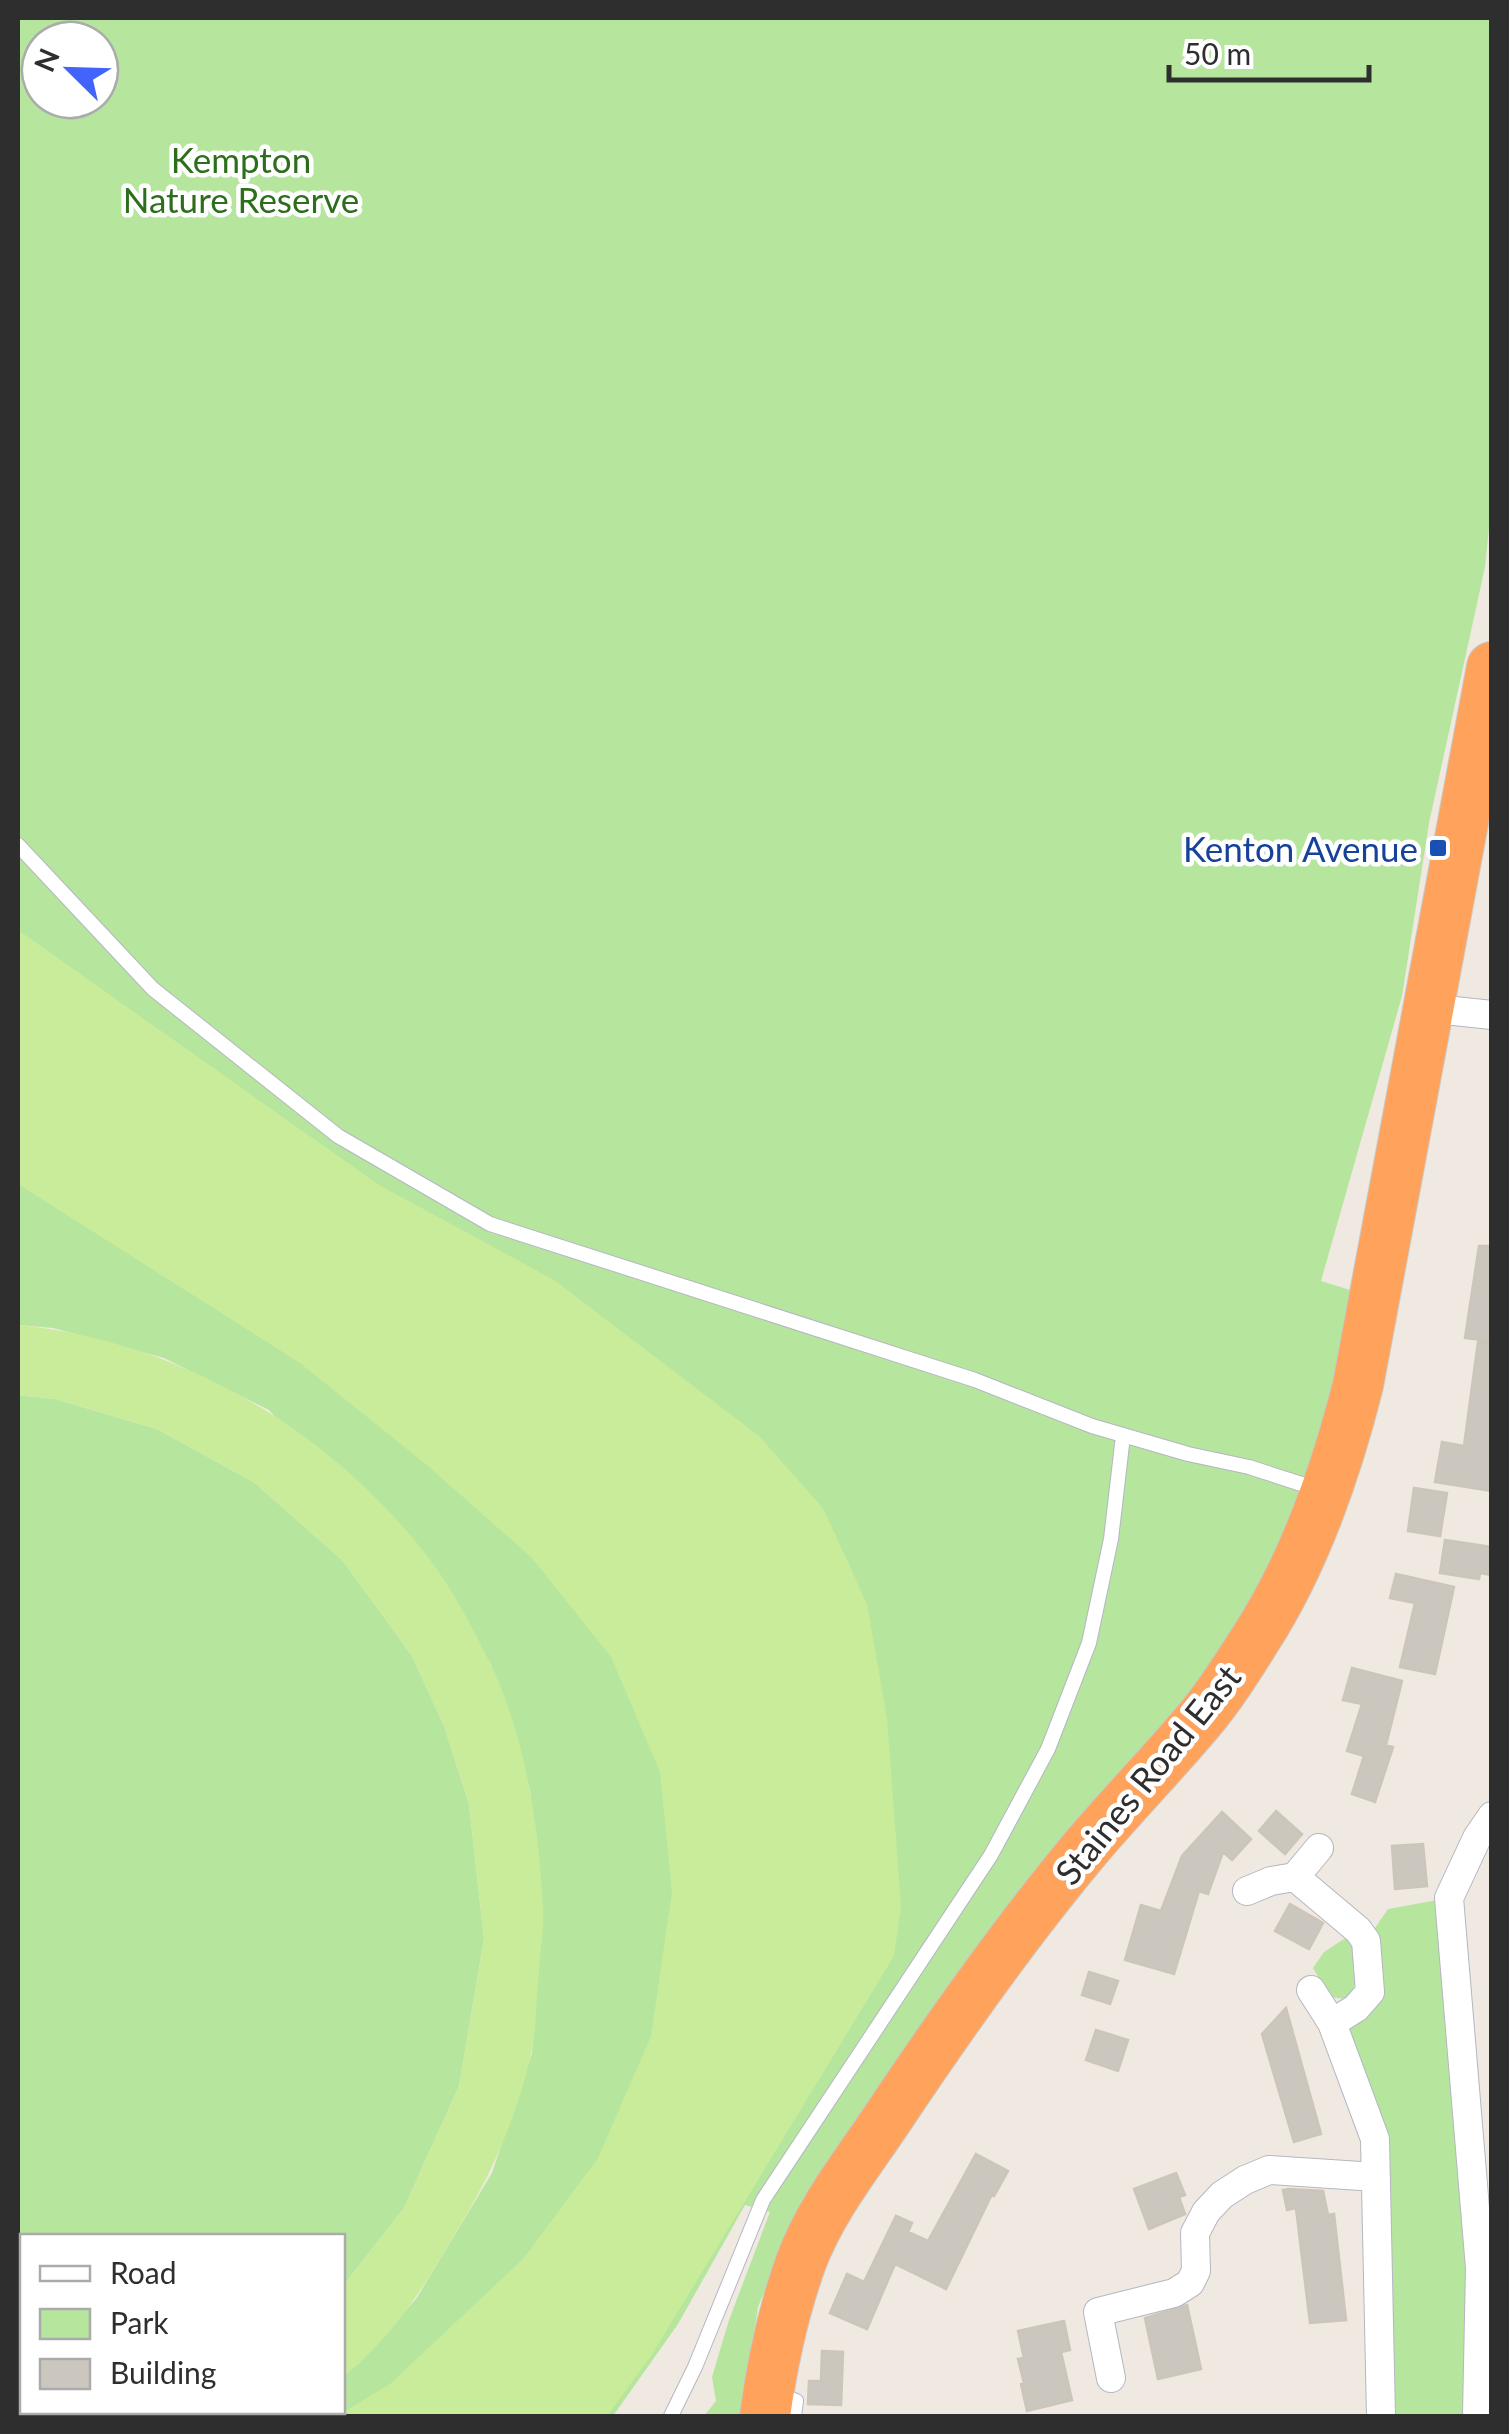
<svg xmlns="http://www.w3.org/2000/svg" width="1509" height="2434" font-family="Lato,sans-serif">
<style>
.green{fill:#b6e59e;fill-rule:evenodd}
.pitch{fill:#c9ec9a}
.building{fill:#cbc7bf;stroke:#cbc5ba;stroke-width:2.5}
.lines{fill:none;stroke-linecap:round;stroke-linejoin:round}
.lane-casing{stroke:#b4b7c1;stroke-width:16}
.street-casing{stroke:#b4b7c1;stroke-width:30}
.highway-casing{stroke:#c9c9c9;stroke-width:52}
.lane{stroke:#fff;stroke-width:14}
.street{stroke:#fff;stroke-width:28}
.highway{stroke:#ffa35c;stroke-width:50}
.transit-dot{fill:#1a4fb4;stroke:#fff;stroke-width:4}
.labels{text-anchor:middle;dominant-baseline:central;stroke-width:9;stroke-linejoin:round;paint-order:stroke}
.park-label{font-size:35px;fill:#2c6e1b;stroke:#fff}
.transit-label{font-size:35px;fill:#164399;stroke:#fff;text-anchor:end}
.street-label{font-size:35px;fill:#2e2e2e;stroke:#fff}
</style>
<rect width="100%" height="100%" fill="#efe9e1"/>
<!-- green -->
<path class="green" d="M 18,18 L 1491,18 L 1492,499 L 1485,567 L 1429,823 L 1402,996 L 1321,1281 L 1376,1298 L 1295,1564 L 788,2234 L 758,2307 L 742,2416 L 704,2416 L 716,2401 L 712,2377 L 729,2320 L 770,2212 L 745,2205 L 678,2324 L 613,2416 L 289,2416 L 295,2412 L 342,2412 L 343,2376 L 359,2363 L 416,2299 L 492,2173 L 532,2053 L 543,1913 L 530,1790 L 512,1723 L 490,1662 L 269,1410 L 164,1358 L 53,1328 L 18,1325 ZM 40,40 L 100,40 L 100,100 L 40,100 Z
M 18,1395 L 55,1399 L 157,1429 L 255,1483 L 343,1561 L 412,1656 L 444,1726 L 469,1804 L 484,1939 L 459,2086 L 404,2208 L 343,2286 L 342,2236 L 22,2236 L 22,2412 L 183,2412 L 173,2416 L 18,2416 Z
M 1449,1898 L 1477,2416 L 1381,2416 L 1376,2177 L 1332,2023 L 1356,2008 L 1366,1941 L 1388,1909 Z
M 1350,1935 C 1359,1959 1365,1978 1345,1999 L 1330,1997 L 1313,1968 L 1324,1952 Z"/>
<!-- pitch -->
<path class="pitch" d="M 18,930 L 379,1185 L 554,1280 L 759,1436 L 823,1508 L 867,1604 L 887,1718 L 901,1906 L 894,1956 L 651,2356 L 607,2416 L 337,2416 L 390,2384 L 524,2258 L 598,2158 L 651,2036 L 672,1892 L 660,1772 L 611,1657 L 532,1558 L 428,1466 L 300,1363 L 18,1184 Z
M 18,1325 C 179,1341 329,1429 428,1557 C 450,1585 473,1628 489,1661 C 525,1732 540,1832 543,1911 C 544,1931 540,1952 539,1971 C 536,1998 537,2028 531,2054 C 518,2113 493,2171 462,2222 C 429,2278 396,2336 343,2376 L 343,2286 L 404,2208 L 459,2086 L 484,1939 L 469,1804 L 444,1726 L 412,1656 L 343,1561 L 255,1483 L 157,1429 L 55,1399 L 18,1395 Z"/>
<!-- building -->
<path class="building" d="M 1479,1246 L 1492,1246 L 1492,1341 L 1465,1338 Z
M 1478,1342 L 1492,1343 L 1492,1491 L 1435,1482 L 1442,1442 L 1464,1446 Z
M 1414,1488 L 1447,1493 L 1440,1536 L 1408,1531 Z
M 1445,1540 L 1492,1547 L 1492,1575 L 1480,1573 L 1479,1579 L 1440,1573 Z
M 1396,1574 L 1454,1587 L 1435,1674 L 1400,1667 L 1415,1603 L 1390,1598 Z
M 1352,1668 L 1402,1681 L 1386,1745 L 1393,1747 L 1375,1802 L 1352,1794 L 1364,1756 L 1347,1751 L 1362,1704 L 1343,1700 Z
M 1276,1811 L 1302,1834 L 1285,1854 L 1259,1831 Z
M 1222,1812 L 1251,1839 L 1232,1860 L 1223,1852 L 1208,1894 L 1199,1891 L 1174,1974 L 1125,1960 L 1141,1905 L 1161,1911 L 1182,1856 Z
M 1423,1844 L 1427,1886 L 1395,1889 L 1392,1846 Z
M 1290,1904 L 1323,1923 L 1309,1949 L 1275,1931 Z
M 1089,1972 L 1118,1981 L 1110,2004 L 1082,1995 Z
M 1286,2008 L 1321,2134 L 1294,2142 L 1262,2034 Z
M 1096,2030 L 1128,2040 L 1118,2071 L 1086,2060 Z
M 976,2154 L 1008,2171 L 994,2196 L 992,2194 L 946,2289 L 895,2264 L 867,2329 L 830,2313 L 847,2274 L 864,2282 L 896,2216 L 912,2223 L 908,2232 L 928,2241 Z
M 1176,2173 L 1185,2195 L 1179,2197 L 1185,2214 L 1149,2229 L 1134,2189 Z
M 1289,2189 L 1323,2191 L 1328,2215 L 1334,2214 L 1346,2320 L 1310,2323 L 1296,2208 L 1287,2210 L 1283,2190 Z
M 1187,2305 L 1201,2369 L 1158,2379 L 1145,2318 Z
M 1064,2321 L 1070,2350 L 1061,2352 L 1072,2400 L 1027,2411 L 1021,2384 L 1024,2383 L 1018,2359 L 1024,2358 L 1018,2331 Z
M 822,2351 L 843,2352 L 841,2405 L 808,2404 L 809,2381 L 821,2381 Z"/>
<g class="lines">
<!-- lane casing -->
<g class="lane-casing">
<path id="lane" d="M 18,845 L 153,989 L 338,1136 L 490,1224 L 975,1380 L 1092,1426 L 1188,1454 L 1249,1467 L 1320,1490
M 779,2394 L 796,2401 L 794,2416
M 671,2416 L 695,2367 L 763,2200 L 991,1855 L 1048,1749 L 1089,1643 L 1111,1539 L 1123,1436"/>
</g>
<!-- street casing -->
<g class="street-casing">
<path id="street" d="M 1426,1008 L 1492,1015
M 1295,1877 L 1319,1848
M 1247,1891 L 1271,1881 L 1295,1877 L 1358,1930 L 1366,1941 L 1370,1992 L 1356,2008 L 1332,2023
M 1311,1990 L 1332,2023 L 1375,2139 L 1381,2416
M 1111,2378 L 1098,2312 L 1174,2293 L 1190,2283 L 1196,2271 L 1195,2233 L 1206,2212 L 1222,2195 L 1245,2180 L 1269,2170 L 1376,2177
M 1477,2416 L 1480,2268 L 1449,1898 L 1477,1838 L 1492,1816"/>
</g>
<!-- highway casing -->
<g class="highway-casing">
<path id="highway" d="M 765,2416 C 772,2364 783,2312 801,2262 C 820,2210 857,2164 887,2119 C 949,2026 1013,1935 1084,1850 C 1122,1805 1163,1763 1200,1719 C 1221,1694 1239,1665 1256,1638 C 1305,1562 1336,1472 1358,1385 L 1492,667"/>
</g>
<!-- lane -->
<use href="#lane" class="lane"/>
<!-- street -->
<use href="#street" class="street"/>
<!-- highway -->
<use href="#highway" class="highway"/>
</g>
<!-- markers -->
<rect class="transit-dot" x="1428" y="838" width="20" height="20" rx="5"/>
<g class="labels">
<!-- park labels -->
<g class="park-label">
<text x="241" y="159">Kempton<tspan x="241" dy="40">Nature Reserve</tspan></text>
</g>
<!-- transit labels -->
<g class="transit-label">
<text x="1418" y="848">Kenton Avenue</text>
</g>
<!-- street labels -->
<g class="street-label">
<text transform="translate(1147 1774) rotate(-51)">Staines Road East</text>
</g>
</g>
<!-- border -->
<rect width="1509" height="2434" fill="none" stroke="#2e2e2e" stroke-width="40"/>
<!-- legend -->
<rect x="20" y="2234" width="325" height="180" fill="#ffffff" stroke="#ababab" stroke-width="2.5"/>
<rect x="40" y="2266" width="50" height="15" fill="#ffffff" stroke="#ababab" stroke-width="2.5"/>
<text x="110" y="2284" font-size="30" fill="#2e2e2e">Road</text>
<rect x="40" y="2309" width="50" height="30" fill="#b6e59e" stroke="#ababab" stroke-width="2.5"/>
<text x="110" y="2334" font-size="30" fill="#2e2e2e">Park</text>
<rect x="40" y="2359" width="50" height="30" fill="#cbc7bf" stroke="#ababab" stroke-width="2.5"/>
<text x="110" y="2384" font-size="30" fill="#2e2e2e">Building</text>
<!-- north arrow -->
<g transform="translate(70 70) rotate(293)"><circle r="48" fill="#ffffff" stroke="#ababab" stroke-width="2.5"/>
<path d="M0-8L18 38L0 25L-18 38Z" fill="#4264fb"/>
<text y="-15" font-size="28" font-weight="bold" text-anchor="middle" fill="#2e2e2e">N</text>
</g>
<!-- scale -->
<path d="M1169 65v15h200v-15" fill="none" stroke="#2e2e2e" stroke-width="5"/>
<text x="1184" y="65" font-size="30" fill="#2e2e2e" stroke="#ffffff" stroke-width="8" paint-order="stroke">50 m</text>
</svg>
